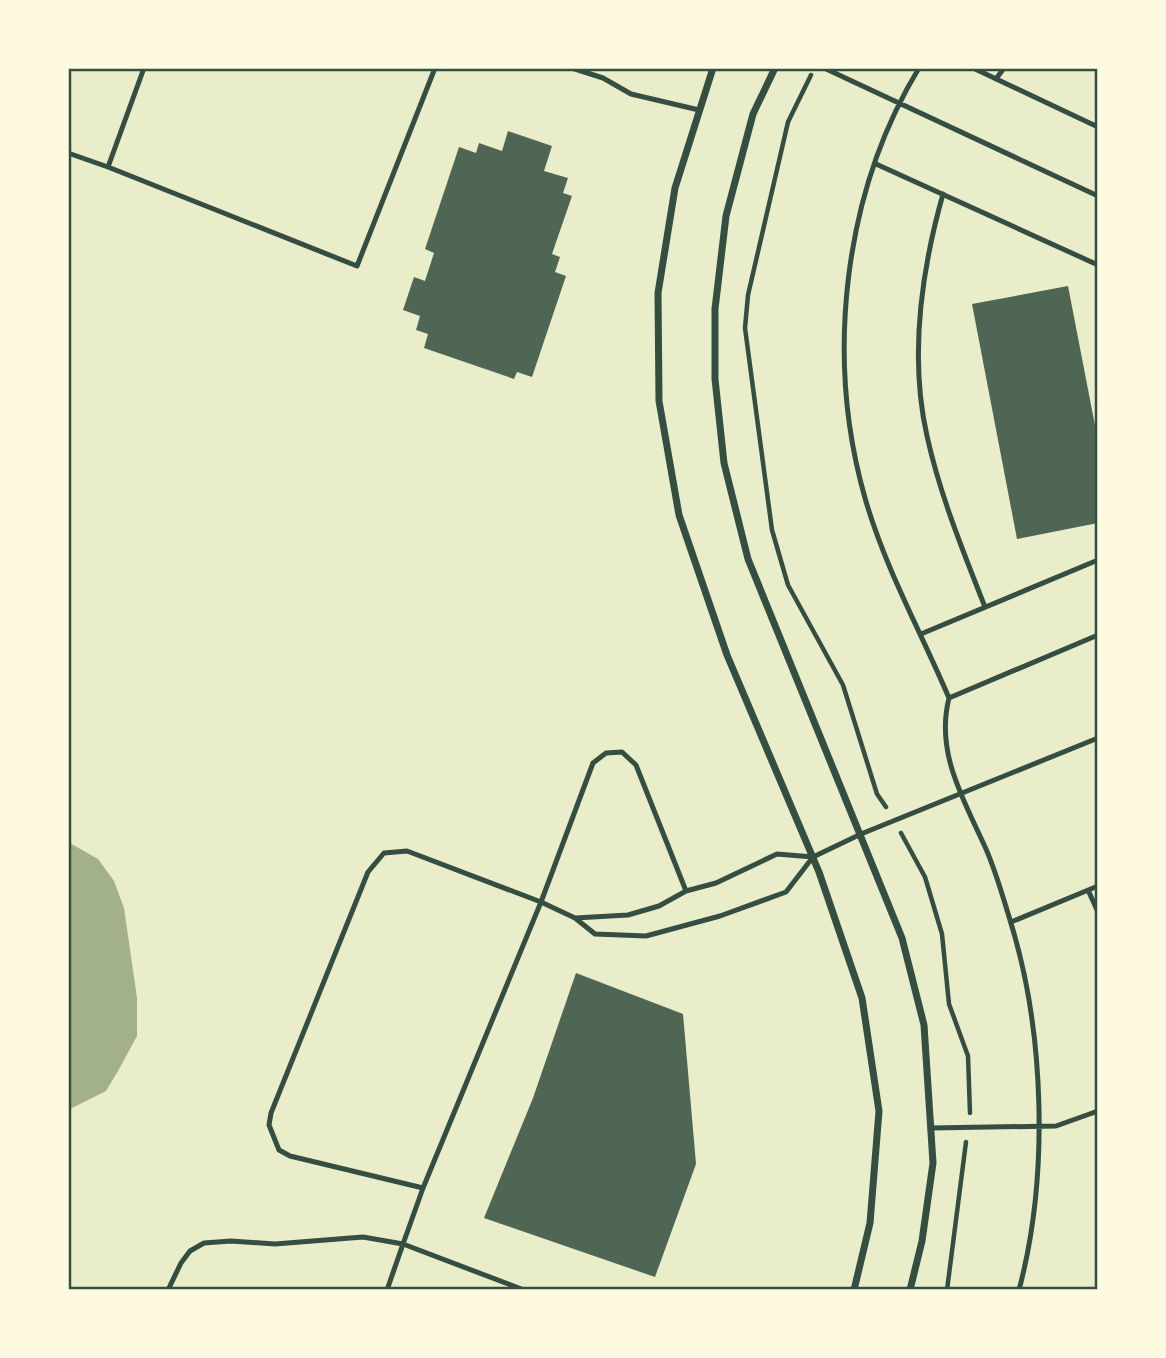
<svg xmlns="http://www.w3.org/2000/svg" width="1166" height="1358" font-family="Overpass,sans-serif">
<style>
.water{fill:#a3b18a}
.building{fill:#4f6655}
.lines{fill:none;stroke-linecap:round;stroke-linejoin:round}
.path{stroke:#344e41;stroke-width:4.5}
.service{stroke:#344e41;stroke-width:5}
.minor{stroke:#344e41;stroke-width:7}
.neatline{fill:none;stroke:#344e41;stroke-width:2.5}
</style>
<rect width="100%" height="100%" fill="#e9edc9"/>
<!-- water -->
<path class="water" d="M 68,842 L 98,859 L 114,881 L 124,908 L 137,998 L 137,1036 L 118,1071 L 106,1091 L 68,1110 Z"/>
<!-- building -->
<path class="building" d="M 508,131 L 552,146 L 544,171 L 568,178 L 563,193 L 572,196 L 552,254 L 560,257 L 555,272 L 566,276 L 532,377 L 517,372 L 514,379 L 424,348 L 428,334 L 416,330 L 420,316 L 403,310 L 414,277 L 425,281 L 434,253 L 425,249 L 459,147 L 476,153 L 479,143 L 502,151 Z
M 1068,286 L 1098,441 L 1098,523 L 1017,539 L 972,304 Z
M 576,973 L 683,1014 L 696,1164 L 655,1277 L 484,1218 L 533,1098 Z"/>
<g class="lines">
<!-- path -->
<path class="path" d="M 811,75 L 788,122 L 748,295 L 745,328 L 772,530 L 788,585 L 843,685 L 877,794 L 886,807
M 901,833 L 925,877 L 942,934 L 949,1004 L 968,1056 L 970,1113
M 947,1290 L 966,1142"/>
<!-- service -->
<path class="service" d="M 572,68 L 603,78 L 631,94 L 699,110
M 824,68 L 1098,196
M 919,68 C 843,193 825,358 865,498 C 885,568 921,632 949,698 C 935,753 964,800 986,849 C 996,872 1003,897 1010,920 C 1045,1032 1049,1177 1019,1290
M 973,68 L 1098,127
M 996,79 L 1004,68
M 68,153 L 108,167 L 144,68
M 876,164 L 1098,265
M 108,167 L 357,266 L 435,68
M 943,194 C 921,272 909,356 927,436 C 940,495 963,551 985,607
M 921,634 L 1098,560
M 949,698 L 1098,635
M 1088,890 L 1098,912
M 686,891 L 636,765 L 622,752 L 606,753 L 593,763 L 541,902 L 423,1188 L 290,1156 L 279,1150 L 269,1125 L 271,1113 L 368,872 L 384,853 L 407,851 L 541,902 L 575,918 L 595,934 L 646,936 L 720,916 L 786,892 L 813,857 L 861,834 L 1098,738
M 575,918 L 628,915 L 659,906 L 686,891 L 716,883 L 777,854 L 813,857
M 1011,922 L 1098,886
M 931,1128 L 1056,1126 L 1098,1111
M 423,1188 L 403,1244 L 524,1290
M 168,1290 L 181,1263 L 190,1251 L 204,1243 L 231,1241 L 275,1244 L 363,1237 L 403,1244 L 387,1290"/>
<!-- minor -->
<path class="minor" d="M 713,68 L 675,188 L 658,293 L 659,401 L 679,515 L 727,655 L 819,872 L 862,998 L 879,1111 L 870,1223 L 854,1290
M 775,68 L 753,114 L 726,216 L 715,309 L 715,379 L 724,463 L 748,559 L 902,938 L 924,1025 L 933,1163 L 922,1241 L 910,1290"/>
</g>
<!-- border -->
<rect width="1166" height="1358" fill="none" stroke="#fefae0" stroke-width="140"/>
<rect x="70" y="70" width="1026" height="1218" class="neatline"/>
</svg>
